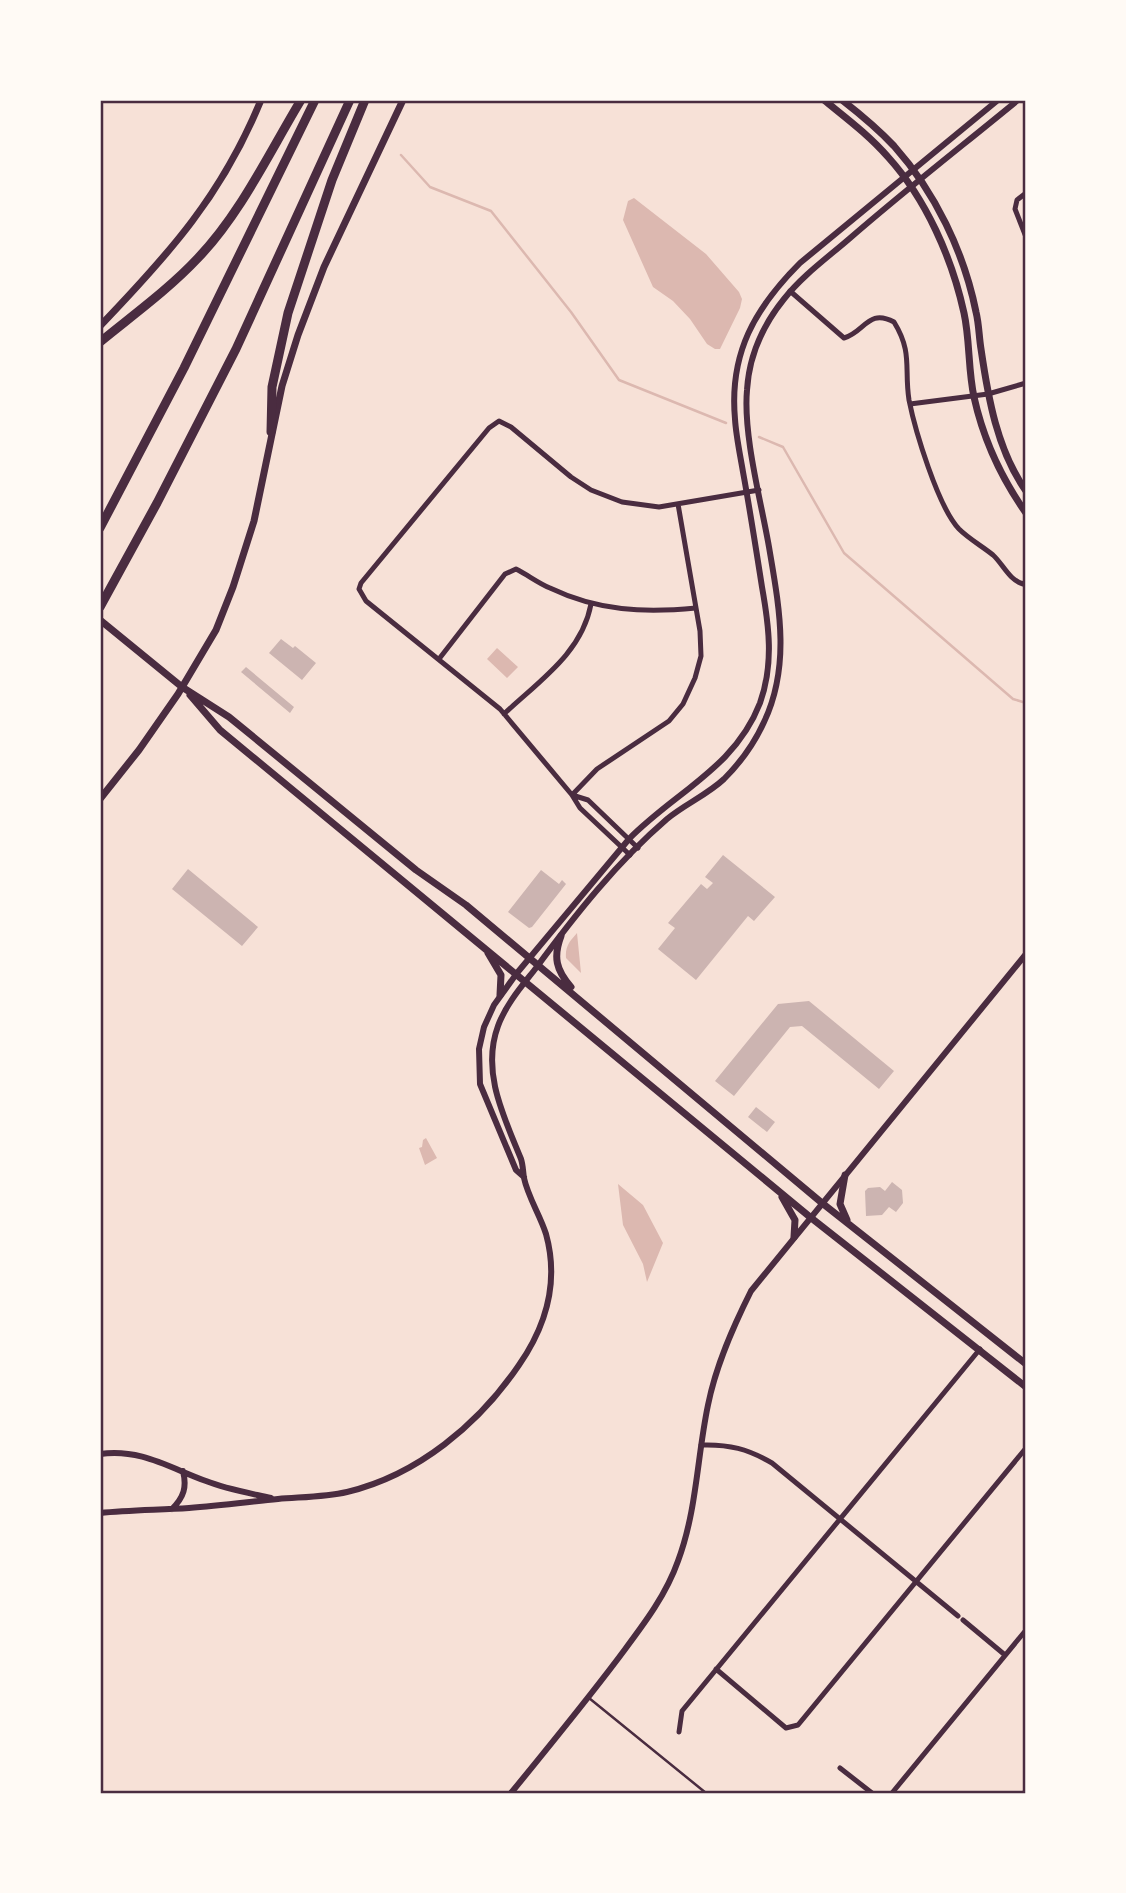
<svg xmlns="http://www.w3.org/2000/svg" width="1126" height="1893" font-family="Mulish,sans-serif">
<style>
.water{fill:#dcb8b0}
.lines{fill:none;stroke-linecap:round;stroke-linejoin:round}
.stream{stroke:#dcb8b0;stroke-width:2.5}
.building{fill:#ccb4b1}
.service{stroke:#4a2c40;stroke-width:2.5}
.minor{stroke:#4a2c40;stroke-width:5}
.tertiary{stroke:#4a2c40;stroke-width:6}
.secondary{stroke:#4a2c40;stroke-width:7}
.motorway{stroke:#4a2c40;stroke-width:9}
.neatline{fill:none;stroke:#4a2c40;stroke-width:2.5}
</style>
<rect width="100%" height="100%" fill="#f7e1d7"/>
<!-- water -->
<path class="water" d="M 634,198 L 706,254 L 739,292 L 742,299 L 740,308 L 720,349 L 715,349 L 707,344 L 690,319 L 673,301 L 653,287 L 623,220 L 628,201 Z
M 497,648 L 518,667 L 507,678 L 487,659 Z
M 577,933 L 581,973 L 566,958 C 565,946 570,941 577,933 Z
M 426,1138 L 437,1158 L 425,1165 L 419,1148 L 422,1147 L 423,1140 Z
M 618,1184 L 643,1205 L 663,1243 L 647,1282 L 643,1264 L 623,1225 Z"/>
<g class="lines">
<!-- stream -->
<path class="stream" d="M 401,155 L 430,187 L 491,211 L 571,312 L 619,380 L 726,423
M 759,437 L 783,447 L 844,553 L 1013,699 L 1026,703"/>
</g>
<!-- building -->
<path class="building" d="M 281,639 L 293,648 L 295,646 L 316,663 L 302,680 L 269,653 Z
M 246,667 L 294,707 L 290,713 L 241,672 Z
M 723,855 L 775,897 L 754,921 L 748,916 L 696,980 L 658,949 L 675,928 L 668,923 L 701,884 L 707,889 L 713,883 L 705,877 Z
M 188,869 L 258,927 L 242,946 L 172,889 Z
M 541,870 L 559,884 L 562,880 L 566,884 L 532,927 L 529,928 L 508,912 Z
M 809,1001 L 894,1071 L 879,1089 L 802,1026 L 790,1027 L 734,1096 L 715,1081 L 778,1004 Z
M 756,1107 L 775,1122 L 767,1132 L 748,1117 Z
M 892,1182 L 902,1190 L 903,1203 L 896,1212 L 889,1207 L 882,1215 L 866,1216 L 865,1191 L 868,1188 L 880,1187 L 885,1191 Z"/>
<g class="lines">
<!-- service -->
<path class="service" d="M 589,1698 L 706,1793"/>
<!-- minor -->
<path class="minor" d="M 1026,193 L 1017,200 L 1015,209 L 1026,237
M 790,291 L 844,338 C 865,332 868,308 894,322 C 913,353 904,368 909,400 C 915,430 938,507 959,529 C 969,539 982,546 993,555 C 1003,564 1009,580 1023,584 L 1026,581
M 910,404 L 988,394 L 1026,383
M 439,659 L 505,574 L 516,569 C 528,575 538,583 550,588 C 598,611 644,613 696,608
M 504,714 C 539,681 582,653 591,604
M 572,795 L 597,769 L 669,721 L 683,704 L 695,678 L 701,656 L 700,631 L 678,504
M 572,795 L 588,800 L 638,848
M 630,855 L 580,808 L 572,795 L 500,709 L 366,601 L 359,589 L 361,583 L 489,428 L 499,421 L 511,427 L 571,477 L 591,490 L 622,502 L 659,507 L 759,490
M 701,1445 C 729,1444 748,1449 772,1463 L 958,1616
M 963,1620 L 1005,1655
M 716,1669 L 786,1728 L 798,1725 L 1026,1448
M 679,1732 L 682,1711 L 980,1349
M 840,1768 L 872,1793
M 892,1793 L 1026,1630
M 1024,1793 L 1026,1791"/>
<!-- tertiary -->
<path class="tertiary" d="M 524,1177 L 516,1170 L 480,1084 L 479,1049 L 484,1027 L 494,1005 L 517,973 L 629,839 C 675,792 735,768 760,703 C 774,664 769,626 762,587 C 756,549 750,510 743,472 C 740,454 736,436 735,419 C 729,353 755,308 800,263 L 998,100
M 100,1454 C 140,1448 170,1468 206,1481 C 226,1489 249,1493 271,1498
M 172,1509 C 184,1497 187,1487 183,1471
M 100,1513 C 129,1510 159,1510 189,1508 C 219,1506 248,1502 278,1499 C 301,1497 325,1497 347,1492 C 418,1475 479,1424 519,1365 C 546,1326 559,1281 546,1234 C 540,1215 528,1197 524,1178 C 523,1172 523,1165 521,1159 C 504,1117 481,1072 498,1026 C 506,1004 522,986 536,968 C 575,915 617,862 667,819 C 685,804 707,795 724,779 C 740,763 755,742 764,722 C 791,665 779,606 769,547 C 761,501 743,435 747,390 C 749,357 763,325 784,299 C 802,276 827,258 849,239 C 904,191 962,146 1018,100
M 511,1793 C 547,1749 583,1705 617,1660 C 640,1629 665,1598 678,1561 C 697,1510 697,1457 708,1405 C 716,1365 733,1327 751,1291 L 1026,954"/>
<!-- secondary -->
<path class="secondary" d="M 824,100 C 846,118 869,135 888,157 C 926,199 952,258 964,313 C 970,340 968,370 974,397 C 983,438 1002,479 1026,513
M 842,100 C 860,114 878,129 894,146 C 935,192 964,252 976,312 C 979,324 979,337 981,349 C 988,397 997,450 1026,491
M 100,326 C 170,253 222,195 261,100
M 100,620 L 182,687 L 229,717 L 416,870 L 466,905 L 822,1203 L 1026,1364
M 190,695 L 220,730 L 810,1217 L 1026,1387
M 100,799 L 139,750 L 178,694 L 216,630 L 233,587 L 254,521 L 282,386 L 298,335 L 324,267 L 403,100
M 561,936 C 553,957 556,970 571,987
M 488,953 L 501,975 L 500,995
M 845,1175 L 840,1204 L 847,1220
M 782,1197 L 795,1220 L 794,1237"/>
<!-- motorway -->
<path class="motorway" d="M 100,342 C 133,315 169,289 198,258 C 241,213 269,153 301,100
M 271,432 L 272,387 L 288,313 L 332,180 L 365,100
M 100,528 L 184,368 L 315,100
M 100,607 L 157,503 L 236,349 L 350,100"/>
</g>
<!-- border -->
<rect width="1126" height="1893" fill="none" stroke="#fffaf5" stroke-width="203"/>
<rect x="102" y="102" width="922" height="1690" class="neatline"/>
</svg>
